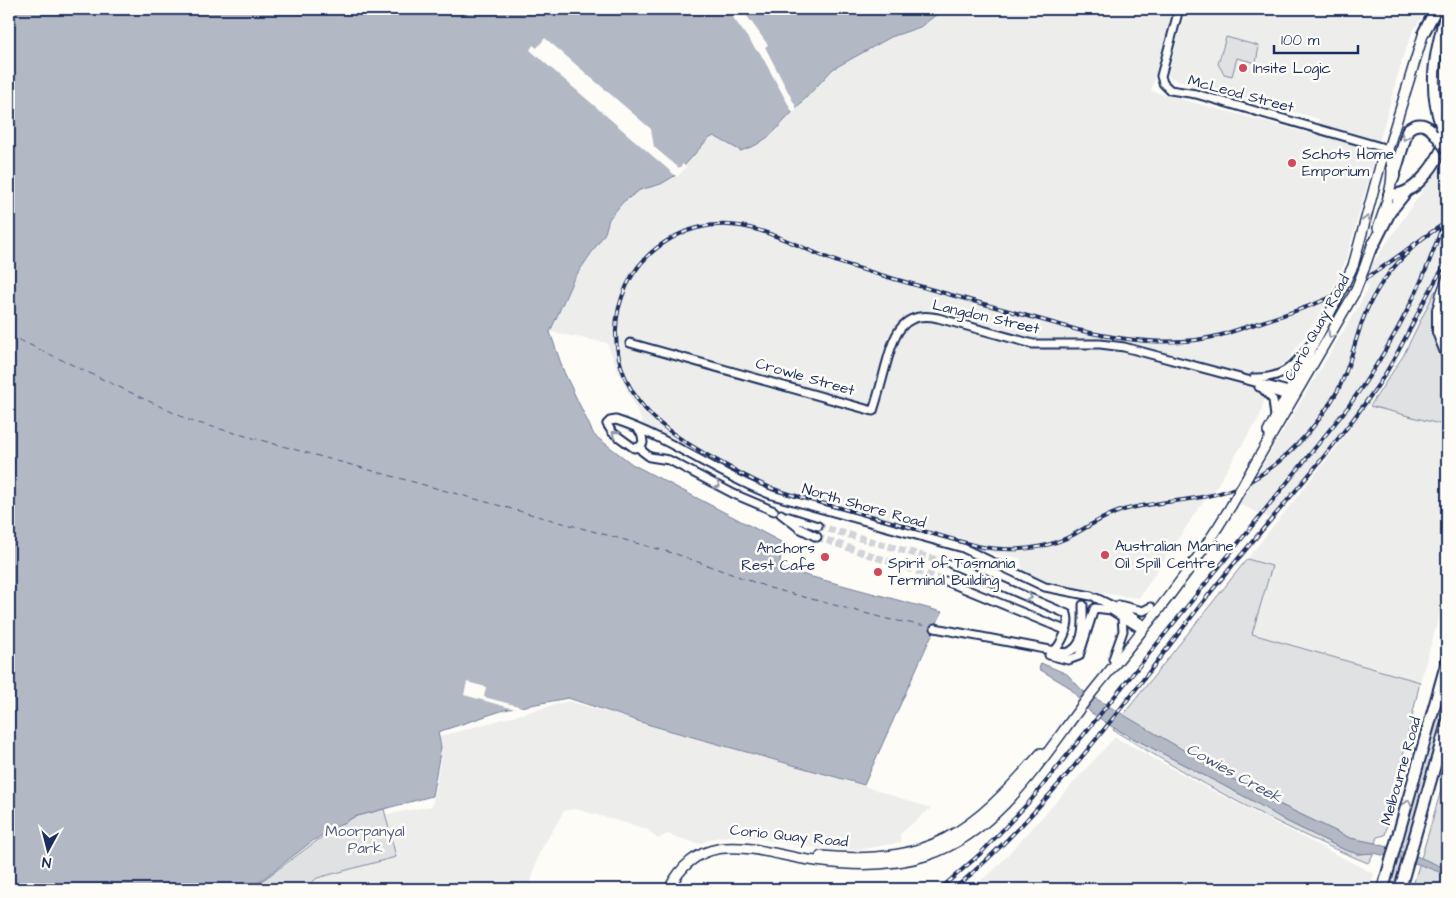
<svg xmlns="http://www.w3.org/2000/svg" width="1456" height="898" font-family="'Architects Daughter',sans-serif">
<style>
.built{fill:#edeeec}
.green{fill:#e0e1e3;stroke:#7e88a0}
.water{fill:#b3b8c5;stroke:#76819c}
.pier{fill:#fdfcf7}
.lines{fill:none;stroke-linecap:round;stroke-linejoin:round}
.ferry{stroke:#49587d;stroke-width:1;stroke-dasharray:6 5;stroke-linecap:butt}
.minor-tunnel{stroke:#d0d3d8;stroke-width:7;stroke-dasharray:7 3.5;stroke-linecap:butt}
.minor-casing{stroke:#1b2f5e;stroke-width:11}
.major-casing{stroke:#1b2f5e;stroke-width:12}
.highway-casing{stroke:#1b2f5e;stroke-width:14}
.minor{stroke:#fdfcf7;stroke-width:7}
.major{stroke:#fdfcf7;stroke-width:9}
.highway{stroke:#fdfcf7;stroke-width:10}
.rail-casing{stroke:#1b2f5e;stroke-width:4}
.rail{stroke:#fdfcf7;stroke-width:2;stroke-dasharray:5.5;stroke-linecap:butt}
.major-bridge-casing{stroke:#1b2f5e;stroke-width:12;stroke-linecap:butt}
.highway-bridge-casing{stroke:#1b2f5e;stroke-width:14;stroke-linecap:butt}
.major-bridge{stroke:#fdfcf7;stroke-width:9}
.highway-bridge{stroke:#fdfcf7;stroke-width:10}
.oneway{stroke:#8c96aa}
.poi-dot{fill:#d1495b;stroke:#fdfcf7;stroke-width:2}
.labels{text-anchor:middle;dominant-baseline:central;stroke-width:5;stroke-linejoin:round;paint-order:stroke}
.poi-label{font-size:15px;fill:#1b2f5e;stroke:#fdfcf7;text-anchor:start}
.street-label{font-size:15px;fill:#1b2f5e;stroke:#fdfcf7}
.park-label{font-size:15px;fill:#4c5c7f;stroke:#fdfcf7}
.water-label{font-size:16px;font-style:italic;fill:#49587d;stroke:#fdfcf7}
</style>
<rect width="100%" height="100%" fill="#fdfcf7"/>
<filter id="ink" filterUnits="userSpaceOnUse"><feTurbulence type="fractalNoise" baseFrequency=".02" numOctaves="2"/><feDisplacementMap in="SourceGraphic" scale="10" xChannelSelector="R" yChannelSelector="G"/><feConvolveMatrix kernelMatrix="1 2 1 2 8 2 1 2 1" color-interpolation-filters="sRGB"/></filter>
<g filter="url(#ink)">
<!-- built -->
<path class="built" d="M 944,9 L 1174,9 L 1151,91 L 1315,135 L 1319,119 L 1170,78 L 1168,73 L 1186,9 L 1428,9 L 1413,31 L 1403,57 L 1346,260 L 1324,308 L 1288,360 L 1270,376 L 1260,416 L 1215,489 L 1200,506 L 1139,598 L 1075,590 L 1048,582 L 1023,571 L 1020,558 L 979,550 L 759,486 L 644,426 L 618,371 L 607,343 L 550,332 L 573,280 L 604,233 L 609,219 L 623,202 L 640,190 L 676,175 L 708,139 L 714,136 L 741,151 L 756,145 L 771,135 L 833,69 L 891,37 L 920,27 Z
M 1447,150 L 1447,266 L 1396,362 L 1364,413 L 1370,406 L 1447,426 L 1447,590 L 1420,682 L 1251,634 L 1271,566 L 1247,559 L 1353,427 L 1274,520 L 1239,504 L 1359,305 L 1369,286 L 1363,283 L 1373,263 L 1443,161 Z
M 568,701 L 864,786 L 931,808 L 900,834 L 901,842 L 859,850 L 815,848 L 737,835 L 714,838 L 699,844 L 667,834 L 658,839 L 647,829 L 575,809 L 564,811 L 539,853 L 529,889 L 305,889 L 317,878 L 390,858 L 393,838 L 383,815 L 432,806 L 442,752 L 438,737 Z
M 1115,737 L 1209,789 L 1374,874 L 1370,889 L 970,889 L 994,870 Z"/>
<!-- green -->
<path class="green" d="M 1226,37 L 1259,46 L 1256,63 L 1237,58 L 1232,76 L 1224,74 L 1218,64 Z
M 1447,285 L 1447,426 L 1370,406 L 1403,356 L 1435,291 L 1445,288 Z
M 1247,559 L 1272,566 L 1252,634 L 1420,682 L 1385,835 L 1377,837 L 1375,843 L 1350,838 L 1260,795 L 1123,715 Z
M 1447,680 L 1447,703 L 1395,889 L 1387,889 Z
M 1114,728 L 1253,801 L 1286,821 L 1345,850 L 1358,854 L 1374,853 L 1368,863 C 1279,827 1195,780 1113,730 Z
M 1447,770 L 1447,889 L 1412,889 Z
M 384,809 L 396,857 L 317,878 L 305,889 L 251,889 L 333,829 L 354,817 Z"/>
<!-- water -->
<path class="water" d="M 9,9 L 944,9 L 920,27 L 891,37 L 833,69 L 771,135 L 756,145 L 741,151 L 714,136 L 708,139 L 676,175 L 661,184 L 640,190 L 623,202 L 609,219 L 605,233 L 573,280 L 550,332 L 564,372 L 594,435 L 632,464 L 783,543 L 779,568 L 942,612 L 864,785 L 650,725 L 568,698 L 504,710 L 438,732 L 441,747 L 432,796 L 354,817 L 314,840 L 250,889 L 9,889 Z
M 1041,663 L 1067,674 L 1083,691 L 1260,795 L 1350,838 L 1375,843 L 1419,857 L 1447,869 L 1447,875 L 1418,864 L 1374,853 L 1358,854 L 1345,850 L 1286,821 L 1253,801 L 1114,728 L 1090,712 L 1069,687 L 1039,669 Z"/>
<!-- pier -->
<path class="pier" d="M 727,9 L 742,9 L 768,45 L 765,47 L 797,109 L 793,113 L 759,51 L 757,51 Z
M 545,38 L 651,129 L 654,147 L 679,168 L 683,164 L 686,167 L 677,177 L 530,50 L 533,45 L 537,48 Z
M 467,682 L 486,687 L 484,697 L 526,708 L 518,710 L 464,695 Z"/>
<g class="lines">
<!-- ferry -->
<path class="ferry" d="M 9,335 L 191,421 L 676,554 L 770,588 L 887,619 L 932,627"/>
<!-- minor-tunnel -->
<path class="minor-tunnel" d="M 818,526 L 951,564
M 817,537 L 946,581"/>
<!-- minor casing -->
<g class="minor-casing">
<path id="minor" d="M 1179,9 L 1161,76 L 1163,83 L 1170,90 L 1196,94 L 1388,149
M 630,343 L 873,411 C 878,396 882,380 886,365 C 894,336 901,310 938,318 L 1033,344 L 1100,344 L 1124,347 L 1292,392
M 1254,378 C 1281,379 1294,367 1310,345
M 1259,387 L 1290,397
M 1263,389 L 1273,400 L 1275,417
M 639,431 L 642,435 L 643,443 L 639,447 L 634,448 L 612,432 L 607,424 L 610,421 L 616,420 C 671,438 718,475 772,495 L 963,548 L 1045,587 L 1091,596
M 641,445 L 642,451 L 650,457 L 669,460 L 734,494 L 774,511
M 781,514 L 799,528 L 817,537
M 786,516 L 818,526
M 951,564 L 1067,614 C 1071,626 1061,644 1053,653
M 946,581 L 1065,630
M 1096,598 L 1125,612 L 1141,623
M 1119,605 L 1143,611 L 1151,607
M 1095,608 L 1111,610 L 1138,627
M 935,628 L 1066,653 C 1086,648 1083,621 1083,605
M 1049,655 L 1068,660 L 1079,656 L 1094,609
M 1113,659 L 1123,631 L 1122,617"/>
</g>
<!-- major casing -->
<g class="major-casing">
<path id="major" d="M 1378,228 C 1387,202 1398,176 1388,149
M 1353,266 L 1382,159 L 1388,149 L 1424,32
M 1364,269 L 1373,243
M 1438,309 L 1441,295 L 1447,279
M 1268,432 L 1334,305
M 1252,469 L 1355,292
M 821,856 C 931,866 972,832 1041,753
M 669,889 C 702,823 761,854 816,861 C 853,866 892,867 928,855 C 1005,829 1046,750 1094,690 C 1142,631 1192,571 1231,506"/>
</g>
<!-- highway casing -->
<g class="highway-casing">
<path id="highway" d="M 1424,32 L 1436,9
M 1447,58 L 1445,82 L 1447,101
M 1441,125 C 1427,84 1436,49 1447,9
M 1393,179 L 1408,129 C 1421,120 1429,126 1437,136
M 1389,194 C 1415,199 1439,159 1446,139
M 1372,248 L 1390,212 L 1406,192
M 1438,309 L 1438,332 L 1447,355
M 1383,889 L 1447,661
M 1400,889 L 1447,723"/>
</g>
<!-- minor -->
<use href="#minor" class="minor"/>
<!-- major -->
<use href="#major" class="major"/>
<!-- highway -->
<use href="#highway" class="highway"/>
<!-- rail casing -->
<g class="rail-casing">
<path id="rail" d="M 1424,237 C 1397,261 1374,287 1362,322 C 1354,344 1349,369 1338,390 C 1317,428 1281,467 1242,485 C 1203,503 1160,499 1120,511 C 1103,517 1088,526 1073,535 C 1042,551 1010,552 977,546 C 940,536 903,525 867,515 C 835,506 802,499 771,488 C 753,481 736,471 718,461 C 674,437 631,411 619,358 C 613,333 616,308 627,285 C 643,251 679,227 717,225 C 762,222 803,251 844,264 C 922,288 1000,308 1078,330 C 1125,341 1178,348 1225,334 C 1265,320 1310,309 1348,289 C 1383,270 1413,243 1447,222
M 940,889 L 980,854 L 1031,800 L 1348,407 C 1392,346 1426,283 1447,210
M 954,889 C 1056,803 1132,692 1214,588 C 1268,521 1327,458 1376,388 C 1404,348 1420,302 1447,262"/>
</g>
<!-- rail -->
<use href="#rail" class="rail"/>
<!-- major-bridge casing -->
<g class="major-bridge-casing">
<path id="major-bridge" d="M 1355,292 L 1364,269
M 1334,305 L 1353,266
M 1231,506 L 1252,469"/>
</g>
<!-- highway-bridge casing -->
<g class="highway-bridge-casing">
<path id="highway-bridge" d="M 1441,125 L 1447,139
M 1437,136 L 1447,150"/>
</g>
<!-- major-bridge -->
<use href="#major-bridge" class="major-bridge"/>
<!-- highway-bridge -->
<use href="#highway-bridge" class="highway-bridge"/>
</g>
<!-- one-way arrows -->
<defs><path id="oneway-chevron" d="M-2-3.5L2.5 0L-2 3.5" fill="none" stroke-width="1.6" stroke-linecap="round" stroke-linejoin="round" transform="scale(1.25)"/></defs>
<g class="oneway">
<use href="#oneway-chevron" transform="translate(1405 137) rotate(111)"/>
<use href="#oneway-chevron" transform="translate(1367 219) rotate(-76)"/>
<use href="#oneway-chevron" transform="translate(1331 335) rotate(120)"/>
<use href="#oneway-chevron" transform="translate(615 434) rotate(-140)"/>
<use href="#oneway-chevron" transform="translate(717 485) rotate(28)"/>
<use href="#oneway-chevron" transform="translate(1029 597) rotate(23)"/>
<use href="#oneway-chevron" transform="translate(1408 803) rotate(-75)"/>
</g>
</g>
<!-- markers -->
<g class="poi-dot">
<circle cx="1243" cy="68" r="5"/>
<circle cx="1292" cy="163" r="5"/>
<circle cx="1105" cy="555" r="5"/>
<circle cx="825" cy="557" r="5"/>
<circle cx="878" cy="572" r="5"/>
</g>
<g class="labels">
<!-- poi labels -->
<g class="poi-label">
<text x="1253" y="68">Insite Logic</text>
<text x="1302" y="154">Schots Home<tspan x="1302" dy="17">Emporium</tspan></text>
<text x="1115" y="546">Australian Marine<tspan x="1115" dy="17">Oil Spill Centre</tspan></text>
<text x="815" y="548" text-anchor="end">Anchors<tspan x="815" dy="17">Rest Cafe</tspan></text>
<text x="888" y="563">Spirit of Tasmania<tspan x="888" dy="17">Terminal Building</tspan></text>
</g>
<!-- street labels -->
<g class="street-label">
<text transform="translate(1241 94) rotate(15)">McLeod Street</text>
<text transform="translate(986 317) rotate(13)">Langdon Street</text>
<text transform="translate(1317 328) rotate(-61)">Corio Quay Road</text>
<text transform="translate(805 377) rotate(16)">Crowle Street</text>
<text transform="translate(864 506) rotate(16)">North Shore Road</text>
<text transform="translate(1401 771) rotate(-74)">Melbourne Road</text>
<text transform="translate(789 836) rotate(6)">Corio Quay Road</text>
</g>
<!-- park labels -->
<g class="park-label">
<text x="365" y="831">Moorpanyal<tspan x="365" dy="17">Park</tspan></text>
</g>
<!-- water labels -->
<g class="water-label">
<text transform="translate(1234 773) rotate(29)">Cowies Creek</text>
</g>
</g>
<!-- margin -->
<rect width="1456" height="898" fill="none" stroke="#fdfcf7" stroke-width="30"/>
<rect x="15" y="15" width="1426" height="868" fill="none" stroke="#1b2f5e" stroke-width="2" filter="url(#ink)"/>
<!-- north arrow -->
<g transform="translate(48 850) rotate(187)" stroke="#fdfcf7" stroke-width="4" paint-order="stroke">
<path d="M0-4L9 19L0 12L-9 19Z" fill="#1b2f5e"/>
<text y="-8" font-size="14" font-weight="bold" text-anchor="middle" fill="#1b2f5e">N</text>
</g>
<!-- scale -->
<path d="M1274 45v8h84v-8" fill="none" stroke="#1b2f5e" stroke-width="2.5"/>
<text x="1281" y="45" font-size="15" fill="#1b2f5e" stroke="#fdfcf7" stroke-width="4" paint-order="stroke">100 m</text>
</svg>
